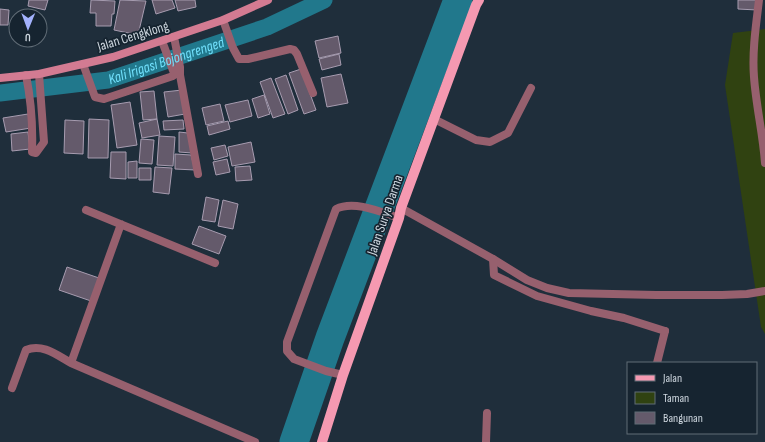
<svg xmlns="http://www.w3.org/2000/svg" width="765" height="442" font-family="'Sofia Sans Condensed',sans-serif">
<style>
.green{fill:#304211}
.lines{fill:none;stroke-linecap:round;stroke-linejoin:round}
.canal{stroke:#21788c;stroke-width:17}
.river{stroke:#21788c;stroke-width:29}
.building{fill:#645a6b;stroke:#a79cb0}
.service{stroke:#97606e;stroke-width:8}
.minor{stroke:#97606e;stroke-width:8}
.secondary{stroke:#d37b92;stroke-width:8}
.primary{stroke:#f599b1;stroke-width:10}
.labels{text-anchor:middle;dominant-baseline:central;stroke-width:3.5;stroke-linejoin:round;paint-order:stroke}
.street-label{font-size:14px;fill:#ced7df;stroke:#162430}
.water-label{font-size:15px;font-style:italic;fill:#71e0fc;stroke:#162430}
</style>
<rect width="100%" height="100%" fill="#1f2e3b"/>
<!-- green -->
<path class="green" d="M 765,29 L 765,334 L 761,327 L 725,85 L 733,33 Z"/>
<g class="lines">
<!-- canal -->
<path class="canal" id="s1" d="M 0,93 L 108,80 L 267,27 L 324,0"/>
<!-- river -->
<path class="river" d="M 294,442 L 330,338 L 458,0"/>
</g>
<!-- building -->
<path class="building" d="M 29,0 L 48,0 L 45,10 L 28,6 Z
M 91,0 L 115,1 L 114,14 L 112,14 L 111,26 L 96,26 L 96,13 L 90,13 Z
M 120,0 L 146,1 L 138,35 L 114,30 Z
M 152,0 L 172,0 L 175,8 L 156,14 Z
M 175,0 L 195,0 L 196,7 L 178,11 Z
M 738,0 L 757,0 L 757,10 L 738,9 Z
M 0,9 L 9,10 L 8,25 L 0,25 Z
M 338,36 L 341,53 L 319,58 L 315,41 Z
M 339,54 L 341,65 L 322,70 L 319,59 Z
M 301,69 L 316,110 L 304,114 L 289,73 Z
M 341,74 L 348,103 L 327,107 L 321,78 Z
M 286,75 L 298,110 L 288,114 L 275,79 Z
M 271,78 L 285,114 L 273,118 L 260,82 Z
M 182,90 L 185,114 L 168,117 L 164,92 Z
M 154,91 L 157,119 L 143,120 L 140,92 Z
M 264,95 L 270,114 L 258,118 L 252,99 Z
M 248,100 L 252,116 L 230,122 L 225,105 Z
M 130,102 L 137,145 L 117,148 L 111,105 Z
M 220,104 L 224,121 L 206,125 L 202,108 Z
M 28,114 L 31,128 L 6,132 L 3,118 Z
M 89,119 L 109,120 L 108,158 L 88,158 Z
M 157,119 L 160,135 L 142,138 L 139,123 Z
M 65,120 L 84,121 L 83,154 L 64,153 Z
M 183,120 L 184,129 L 164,130 L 163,121 Z
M 228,121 L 230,129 L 209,135 L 207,126 Z
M 28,132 L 30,149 L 12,151 L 11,134 Z
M 179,132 L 188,133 L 192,153 L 179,152 Z
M 159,136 L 175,137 L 173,166 L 157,165 Z
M 141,139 L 154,140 L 152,164 L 139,163 Z
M 251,142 L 255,162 L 232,166 L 228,147 Z
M 225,145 L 228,156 L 214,160 L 211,148 Z
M 111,152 L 126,152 L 126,179 L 110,178 Z
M 175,154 L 191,155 L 195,170 L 175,169 Z
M 227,159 L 230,172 L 216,175 L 213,162 Z
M 137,161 L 137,178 L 128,178 L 128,162 Z
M 250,166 L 252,180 L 236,181 L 235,167 Z
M 155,167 L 172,168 L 169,194 L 153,192 Z
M 139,168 L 151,168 L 151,180 L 139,180 Z
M 206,197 L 219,200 L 215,222 L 202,220 Z
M 223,200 L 238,204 L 233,229 L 218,226 Z
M 199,226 L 226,236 L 219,254 L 192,244 Z
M 67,267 L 99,278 L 91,301 L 59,290 Z"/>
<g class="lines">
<!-- service -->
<path class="service" d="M 434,119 L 476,140 L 490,142 L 508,133 L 531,88
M 86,210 L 215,263
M 493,259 L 527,280 L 547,288 L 569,293 L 656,295 L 722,295 L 747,294 L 765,291
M 71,363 L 121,224
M 657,363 L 665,331
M 343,375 L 326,371 L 294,359 L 287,351 L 287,342 L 336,209 C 354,200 381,212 399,218
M 12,388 L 26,350 C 42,343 57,355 71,363 L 255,442"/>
<!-- minor -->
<path class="minor" d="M 759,0 C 756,25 752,52 754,77 C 756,106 763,134 765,163
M 223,20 L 233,48 L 239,59 L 248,59 L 290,49 L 294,50 L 297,54 L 313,93
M 174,37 L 180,67 L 180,75 L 198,174
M 83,64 L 95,97 L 104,99 L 173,76 L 174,73 L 162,41
M 26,75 C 31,100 33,126 32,152 L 36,153 L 44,142 L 39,74
M 401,208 L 493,259 L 494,275 L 537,296 L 591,311 L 624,318 L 665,331
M 486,442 L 487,413"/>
<!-- secondary -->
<path class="secondary" d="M 0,78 L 39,74 L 113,57 L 223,20 L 268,0"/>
<!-- primary -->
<path class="primary" d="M 322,442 L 343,375 L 399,218 L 401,208 L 476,5 L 479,0"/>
</g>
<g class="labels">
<!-- street labels -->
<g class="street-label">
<text transform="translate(133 36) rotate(-17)">Jalan Cengklong</text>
<text transform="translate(385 215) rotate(-71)">Jalan Surya Darma</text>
</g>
<!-- water labels -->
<g class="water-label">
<text stroke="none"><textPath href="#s1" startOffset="170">Kali Irigasi Bojongrenged</textPath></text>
</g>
</g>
<!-- legend -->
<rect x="627" y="362" width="130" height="72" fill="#162430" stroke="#606c76"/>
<rect x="635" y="375" width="20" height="6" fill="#f599b1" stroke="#606c76"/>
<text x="663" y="382" font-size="12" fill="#ced7df">Jalan</text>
<rect x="635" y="392" width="20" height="12" fill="#304211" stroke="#606c76"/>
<text x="663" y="402" font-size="12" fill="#ced7df">Taman</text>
<rect x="635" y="412" width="20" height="12" fill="#645a6b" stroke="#606c76"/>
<text x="663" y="422" font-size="12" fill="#ced7df">Bangunan</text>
<!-- north arrow -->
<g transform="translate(28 28) rotate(181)"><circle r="19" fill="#162430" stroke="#606c76"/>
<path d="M0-3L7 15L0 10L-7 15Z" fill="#a3b2fd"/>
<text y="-6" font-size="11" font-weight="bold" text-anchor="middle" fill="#ced7df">U</text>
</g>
</svg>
